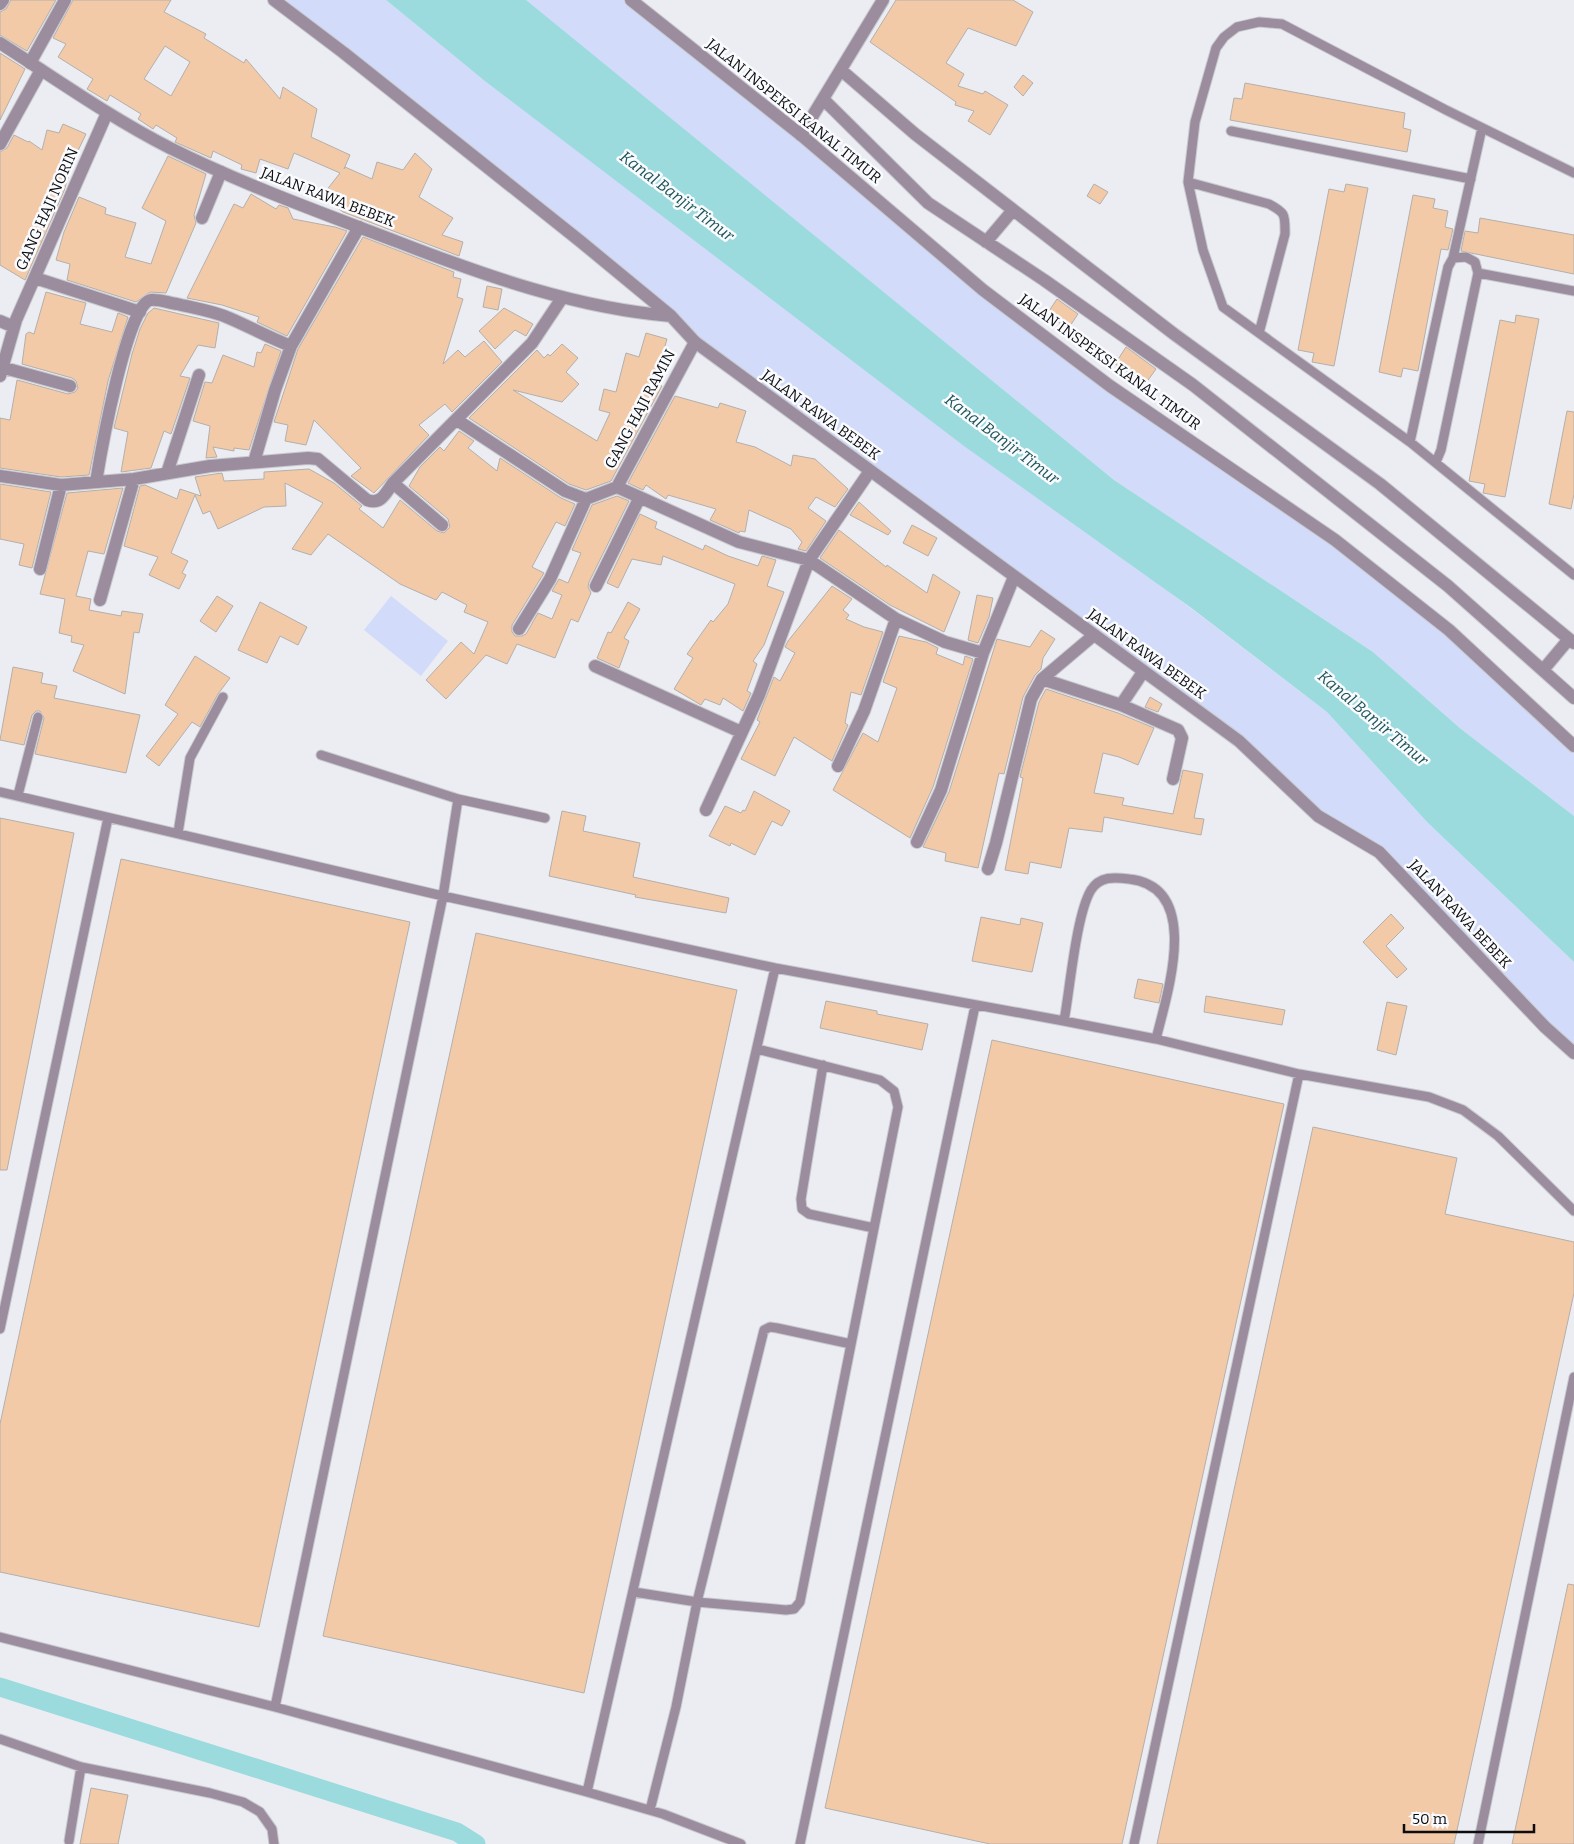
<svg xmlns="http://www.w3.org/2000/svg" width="1574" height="1844" font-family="Bitter,serif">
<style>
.green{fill:#d2dbf9}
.water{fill:#9bdbde}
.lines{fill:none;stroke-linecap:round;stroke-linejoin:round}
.canal{stroke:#9bdbde;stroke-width:19}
.building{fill:#f3caa8;stroke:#b4afab;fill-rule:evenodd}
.service-casing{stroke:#c7c9cf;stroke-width:11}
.minor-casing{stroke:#c7c9cf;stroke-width:14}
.tertiary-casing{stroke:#c7c9cf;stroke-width:14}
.service{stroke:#9b8d9e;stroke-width:9}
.minor{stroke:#9b8d9e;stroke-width:12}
.tertiary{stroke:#9b8d9e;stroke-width:12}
.labels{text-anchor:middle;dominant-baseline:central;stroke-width:5;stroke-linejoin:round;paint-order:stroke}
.street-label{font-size:15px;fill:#0d0d0f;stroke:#fafbfe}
.water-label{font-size:16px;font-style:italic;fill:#1d5457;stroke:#fafbfe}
</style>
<rect width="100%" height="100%" fill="#ebedf3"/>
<!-- green -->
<path class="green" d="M 275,0 L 386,0 L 472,70 L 1196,612 L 1327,712 L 1427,822 L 1574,962 L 1574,1050 L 1379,852 L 1318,816 L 1239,741 L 695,342 Z
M 525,0 L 630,0 L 983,290 L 1335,540 L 1574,746 L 1574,816 L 1461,729 L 1373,652 L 1114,480 Z
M 391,596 L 448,641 L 421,676 L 364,630 Z"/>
<!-- water -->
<path class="water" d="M 386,0 L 526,0 L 1114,480 L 1373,652 L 1461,729 L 1574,816 L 1574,962 L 1427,822 L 1327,712 L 1190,607 L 964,446 L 485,81 Z"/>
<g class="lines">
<!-- canal -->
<path class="canal" d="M 0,1687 L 457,1832 L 476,1844"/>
</g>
<!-- building -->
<path class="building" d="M 11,0 L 56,0 L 27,51 L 0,35 L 0,12 L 6,9 Z
M 73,0 L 171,0 L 164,12 L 206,34 L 204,38 L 244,63 L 246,59 L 280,99 L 283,87 L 317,109 L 311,137 L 350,155 L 344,169 L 345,167 L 372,179 L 377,162 L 403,170 L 415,153 L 432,169 L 419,197 L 453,218 L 442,235 L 463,242 L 459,256 L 343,212 L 322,196 L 340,173 L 294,153 L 288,169 L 260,159 L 256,173 L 241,169 L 242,165 L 213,151 L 211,158 L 175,142 L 177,138 L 156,125 L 153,129 L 138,119 L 141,114 L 110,95 L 107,101 L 87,89 L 93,79 L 58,57 L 66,44 L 53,38 ZM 165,46 L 190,62 L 171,96 L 144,79 Z
M 896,0 L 1013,0 L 1033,12 L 1016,46 L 968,28 L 946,63 L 964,74 L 958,86 L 983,94 L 985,91 L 1008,105 L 990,135 L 968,121 L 974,111 L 955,105 L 956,102 L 870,42 Z
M 0,53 L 25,69 L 0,120 Z
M 1023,75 L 1033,83 L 1023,96 L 1014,87 Z
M 1245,83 L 1405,113 L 1403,128 L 1411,130 L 1407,152 L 1230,120 L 1234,98 L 1242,99 Z
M 63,124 L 86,134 L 73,161 L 64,191 L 25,280 L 0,265 L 0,152 L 7,148 L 14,135 L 28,142 L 29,141 L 42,150 L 47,130 L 59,133 Z
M 168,156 L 206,174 L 194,215 L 196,223 L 166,293 L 150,292 L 136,302 L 67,280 L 70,264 L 56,260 L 64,232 L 79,197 L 106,208 L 105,214 L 136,223 L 125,257 L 151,264 L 166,221 L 142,208 Z
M 1094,184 L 1108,192 L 1100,204 L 1087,196 Z
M 1346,184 L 1368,188 L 1334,366 L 1312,362 L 1314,353 L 1298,350 L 1329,189 L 1344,192 Z
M 251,194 L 276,209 L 279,205 L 288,208 L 293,219 L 335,227 L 347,231 L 287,336 L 257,322 L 259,317 L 222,305 L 187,298 L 234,204 L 243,208 Z
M 1413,195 L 1435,199 L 1433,208 L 1448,211 L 1445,227 L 1453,229 L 1448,250 L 1441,249 L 1418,371 L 1403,368 L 1401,377 L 1379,372 Z
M 1480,218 L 1574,235 L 1574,274 L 1461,251 L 1465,231 L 1478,233 Z
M 363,237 L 454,272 L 453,277 L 461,279 L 457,297 L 463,299 L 443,364 L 458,350 L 465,357 L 484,341 L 502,362 L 452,412 L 445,404 L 419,425 L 429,435 L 374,493 L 351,476 L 361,468 L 314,420 L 306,445 L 285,441 L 288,425 L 274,422 L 298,349 Z
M 487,286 L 502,289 L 498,310 L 483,307 Z
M 46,292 L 86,303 L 80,324 L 112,332 L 118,313 L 128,317 L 108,381 L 89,475 L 61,477 L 0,468 L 0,418 L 10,420 L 17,380 L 68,394 L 75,392 L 78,388 L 76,381 L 72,378 L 22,364 L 26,334 L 29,332 L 34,334 Z
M 1057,299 L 1078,314 L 1068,329 L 1047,314 Z
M 154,308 L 219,323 L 215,348 L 198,345 L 180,376 L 190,378 L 171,434 L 164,431 L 151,468 L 121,472 L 128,432 L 114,428 L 132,354 L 140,329 L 148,313 Z
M 504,308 L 533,324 L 526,336 L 515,330 L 495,349 L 479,331 Z
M 1516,315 L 1539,319 L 1505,497 L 1483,493 L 1485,484 L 1469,481 L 1500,320 L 1515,323 Z
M 646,333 L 667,339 L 654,384 L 662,386 L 611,481 L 586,490 L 569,484 L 469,418 L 537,350 L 544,358 L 548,354 L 550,356 L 562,344 L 578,358 L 566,372 L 579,384 L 562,402 L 513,390 L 597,441 L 610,413 L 599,410 L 604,389 L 616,392 L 626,353 L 639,357 Z
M 265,344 L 281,351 L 249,450 L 234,448 L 234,451 L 213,447 L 217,457 L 206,458 L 210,426 L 193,421 L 205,382 L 212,383 L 223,355 L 254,367 L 257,352 L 261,353 Z
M 1126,347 L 1156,369 L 1146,383 L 1115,364 Z
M 675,396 L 718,408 L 720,403 L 746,411 L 736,442 L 755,447 L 791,466 L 793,455 L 815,459 L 848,489 L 835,507 L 816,497 L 808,508 L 826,521 L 806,551 L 798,549 L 802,542 L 791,529 L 749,510 L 745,532 L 740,531 L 739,533 L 710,520 L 716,509 L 668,495 L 666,499 L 646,485 L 643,490 L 628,483 Z
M 1567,411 L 1574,412 L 1574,494 L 1571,509 L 1549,504 Z
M 459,431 L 474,441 L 468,448 L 497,471 L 500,458 L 561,498 L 575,504 L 565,526 L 556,522 L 532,567 L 544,573 L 512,625 L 512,632 L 515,636 L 522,636 L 526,634 L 538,613 L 552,619 L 562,595 L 552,591 L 559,579 L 568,583 L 581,553 L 572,550 L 592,505 L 617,496 L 629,501 L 589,582 L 588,587 L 591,593 L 578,622 L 571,619 L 555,658 L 517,644 L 507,664 L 486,655 L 446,699 L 426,680 L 461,642 L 474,654 L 488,622 L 464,612 L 467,605 L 442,592 L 436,600 L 400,584 L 328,534 L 311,555 L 292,549 L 323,503 L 285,483 L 286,506 L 264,507 L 218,529 L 210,511 L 203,514 L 195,495 L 171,553 L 188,561 L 182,573 L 186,575 L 179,589 L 149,575 L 158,557 L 124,546 L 140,486 L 145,485 L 177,499 L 180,489 L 201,496 L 195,477 L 222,473 L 224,481 L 264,479 L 264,472 L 309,469 L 334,483 L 362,506 L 359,509 L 383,528 L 400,500 L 437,531 L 444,533 L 450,527 L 448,519 L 409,486 L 420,467 L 440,447 L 444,451 Z
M 0,484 L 51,492 L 32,568 L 19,565 L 24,544 L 0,539 Z
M 123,488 L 104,554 L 88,551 L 76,596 L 91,599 L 89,610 L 121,616 L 122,611 L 143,614 L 139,633 L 134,632 L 125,694 L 73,671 L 84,645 L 71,642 L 72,636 L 59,633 L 65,599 L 40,594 L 67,493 Z
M 859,502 L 891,531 L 888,535 L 850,515 Z
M 640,514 L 657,522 L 655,528 L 703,550 L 705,545 L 728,556 L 758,566 L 762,556 L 776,560 L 767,586 L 784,592 L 764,645 L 753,661 L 757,664 L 747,691 L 751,693 L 743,711 L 723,698 L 720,705 L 705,699 L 701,705 L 674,689 L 693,658 L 687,654 L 711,620 L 713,622 L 728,604 L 735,584 L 663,556 L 661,565 L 632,559 L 618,588 L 607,583 Z
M 912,525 L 937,538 L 928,556 L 903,543 Z
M 839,530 L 886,567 L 887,565 L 927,593 L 933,574 L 960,592 L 944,632 L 890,605 L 820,558 Z
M 832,586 L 852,599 L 843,610 L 849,615 L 846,619 L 864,627 L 883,632 L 861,695 L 851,692 L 845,723 L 848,725 L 832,761 L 794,737 L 775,776 L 741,759 L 760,722 L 757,720 L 774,677 L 780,681 L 795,653 L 785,647 L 788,641 Z
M 977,595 L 993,598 L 989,617 L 978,643 L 968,640 Z
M 217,596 L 233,606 L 216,632 L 200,621 Z
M 260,602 L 307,627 L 298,645 L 280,636 L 267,663 L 238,650 Z
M 628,602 L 640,609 L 624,638 L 629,641 L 619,668 L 597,658 L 608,632 L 611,633 Z
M 1041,630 L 1055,639 L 1043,658 L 1041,669 L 1035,675 L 1023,697 L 1004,774 L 999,773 L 978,868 L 945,861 L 946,853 L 923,847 L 949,792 L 997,639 L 1030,647 Z
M 899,636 L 926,642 L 938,648 L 936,654 L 963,665 L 965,656 L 973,659 L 933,787 L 910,838 L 833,790 L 863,733 L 878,742 L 897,688 L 883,682 Z
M 195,656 L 230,678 L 218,694 L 200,727 L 192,722 L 159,766 L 146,756 L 178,714 L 165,705 Z
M 13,667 L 43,673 L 41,683 L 57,686 L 54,698 L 140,715 L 126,773 L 35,754 L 44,718 L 40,711 L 36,711 L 32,715 L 24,745 L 0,740 Z
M 1046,689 L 1118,713 L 1154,728 L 1138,765 L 1119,757 L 1103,753 L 1094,793 L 1124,798 L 1122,805 L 1173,814 L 1183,770 L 1203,774 L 1194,818 L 1204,819 L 1201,835 L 1104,817 L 1102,832 L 1069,828 L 1061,868 L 1030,862 L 1028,874 L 1005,870 L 1023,778 L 1020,777 L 1039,702 Z
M 1150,697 L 1162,704 L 1158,712 L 1145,707 Z
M 754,791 L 790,811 L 782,826 L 772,821 L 755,855 L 731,843 L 730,846 L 709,836 L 725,806 L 741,813 L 743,810 L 745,811 Z
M 562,811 L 586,816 L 583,831 L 640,843 L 633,877 L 729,898 L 726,913 L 635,897 L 636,895 L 549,876 Z
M 0,818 L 74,833 L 7,1170 L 0,1170 Z
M 121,859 L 410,922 L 259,1627 L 0,1572 L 0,1424 Z
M 1391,914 L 1404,928 L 1386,946 L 1407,969 L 1397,978 L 1363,942 Z
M 981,917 L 1020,925 L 1021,918 L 1043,923 L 1032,972 L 972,961 Z
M 476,933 L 737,990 L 584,1693 L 323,1636 Z
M 1138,979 L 1163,984 L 1159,1003 L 1134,998 Z
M 1206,996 L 1285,1010 L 1282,1025 L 1204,1012 Z
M 826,1001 L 877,1011 L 877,1014 L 928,1024 L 922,1050 L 820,1028 Z
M 1387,1002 L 1407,1006 L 1396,1055 L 1377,1050 Z
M 992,1040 L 1284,1104 L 1122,1844 L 990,1844 L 825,1808 Z
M 1313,1127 L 1457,1158 L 1445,1214 L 1574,1242 L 1574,1293 L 1454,1844 L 1157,1844 Z
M 1568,1584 L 1574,1585 L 1574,1844 L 1512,1844 Z
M 91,1788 L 128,1795 L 118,1844 L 80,1844 Z"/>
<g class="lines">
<!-- service casing -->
<g class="service-casing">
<path id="service" d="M 1231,131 L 1471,179
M 1574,173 L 1446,110 L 1282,24 L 1259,22 L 1237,27 L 1224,37 L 1216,48 L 1195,122 L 1188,182 L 1203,250 L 1223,307 L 1410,442 L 1574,575
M 1188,182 L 1269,204 C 1286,213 1285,215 1285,234 L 1259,333
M 1453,258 L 1482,128
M 1478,273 L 1574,291
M 1410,442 L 1448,267 L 1453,258 L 1466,257 L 1475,262 L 1478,273 L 1441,450 L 1436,462
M 0,792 L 443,896 L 775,968 L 1064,1021 L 1156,1039 L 1299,1074 L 1429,1097 L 1463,1110 L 1498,1136 L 1574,1211
M 18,795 L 38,717
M 458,799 L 545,818
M 178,833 L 190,758 L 223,697
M 1064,1021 C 1070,989 1076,915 1091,890 C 1100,876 1114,877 1129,879 C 1203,887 1167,994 1156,1039
M 823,1065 L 801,1199 L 802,1209 L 809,1214 L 874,1228
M 0,1329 L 108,818
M 634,1592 L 697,1602 L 764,1330 L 770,1327 L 777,1328 L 851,1344
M 0,1637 L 275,1707 L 587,1792 L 663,1814 L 741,1844
M 275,1707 L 443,896 L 458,799 L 321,755
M 0,1739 L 81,1767 L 210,1793 L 243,1802 L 260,1812 L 272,1829 L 274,1844
M 587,1792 L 775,968
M 650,1810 L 676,1707 L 697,1602 L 786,1610 L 794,1609 L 800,1602 L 898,1107 L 894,1091 L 880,1080 L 757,1049
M 69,1841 L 81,1767
M 800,1844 L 975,1006
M 1134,1844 L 1299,1074
M 1478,1844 L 1574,1377"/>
</g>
<!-- minor casing -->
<g class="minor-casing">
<path id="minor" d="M 0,4 L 3,0
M 30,63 L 65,0
M 841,70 L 915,134 L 1074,257 L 1174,334 L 1380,484 L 1574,643
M 823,99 L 928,203 L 1044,280 L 1193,385 L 1448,586 L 1574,698
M 801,135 L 883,0
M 0,144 L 41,70
M 202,218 L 221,172
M 986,242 L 1013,210
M 35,278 L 140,312
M 0,321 L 14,327
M 1,367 L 70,386
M 0,376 L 16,320 L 107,113
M 457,420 L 565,491 L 586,499 L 617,487 L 695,342
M 254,462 L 275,390 L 291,346 L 359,227
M 167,473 L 199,375
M 0,476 L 61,485 L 134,479 L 210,466 L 308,458 L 318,459 L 367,500 C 381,505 385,494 393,483 L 532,343 L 562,298
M 96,482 C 100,457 127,302 151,300 C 159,299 169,303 177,304 C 194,308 213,311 229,318 C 250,327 270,338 291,346
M 393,483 L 442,525
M 617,487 L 739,542 L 809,560 L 896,619 L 945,642 L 983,653
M 40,569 L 61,485
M 596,586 L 639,499
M 100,600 L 134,479
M 519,629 L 550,579 L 586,499
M 595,666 L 741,732
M 1543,670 L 1569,639
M 1042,679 L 1121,705 L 1178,730 L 1182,738 L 1173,779
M 1121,705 L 1143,672
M 838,766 L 864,711 L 896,619
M 706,810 L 759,695 L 809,560 L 870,471
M 917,842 L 941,790 L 983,653 L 1014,577
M 988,869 L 996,843 L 1031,699 L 1042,679 L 1094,635"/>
</g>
<!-- tertiary casing -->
<g class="tertiary-casing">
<path id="tertiary" d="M 274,0 L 344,53 L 580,241 L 671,316 L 695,342 L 1239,741 L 1318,816 L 1379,852 L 1545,1027 L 1574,1053
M 631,0 L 801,135 L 983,290 L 1110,386 L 1335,540 L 1449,630 L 1574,746
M 0,43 C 56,79 111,118 170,148 C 244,185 322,213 398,242 C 486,276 576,308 671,316"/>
</g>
<!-- service -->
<use href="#service" class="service"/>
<!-- minor -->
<use href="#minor" class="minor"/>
<!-- tertiary -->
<use href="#tertiary" class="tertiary"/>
</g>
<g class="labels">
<!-- street labels -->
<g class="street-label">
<text transform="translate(794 111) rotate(39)">JALAN INSPEKSI KANAL TIMUR</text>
<text transform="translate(328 197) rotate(21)">JALAN RAWA BEBEK</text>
<text transform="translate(47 209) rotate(-66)">GANG HAJI NORIN</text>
<text transform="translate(1110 362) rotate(36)">JALAN INSPEKSI KANAL TIMUR</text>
<text transform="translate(640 409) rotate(-62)">GANG HAJI RAMIN</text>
<text transform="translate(821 415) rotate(36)">JALAN RAWA BEBEK</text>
<text transform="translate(1147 654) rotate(36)">JALAN RAWA BEBEK</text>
<text transform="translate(1460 914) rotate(47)">JALAN RAWA BEBEK</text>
</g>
<!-- water labels -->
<g class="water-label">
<text transform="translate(677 196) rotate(37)">Kanal Banjir Timur</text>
<text transform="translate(1002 439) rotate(37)">Kanal Banjir Timur</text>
<text transform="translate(1373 718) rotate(40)">Kanal Banjir Timur</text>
</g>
</g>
<!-- scale -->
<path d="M1404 1824v8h130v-8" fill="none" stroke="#0d0d0f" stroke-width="2.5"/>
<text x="1412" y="1824" font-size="15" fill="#0d0d0f" stroke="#fafbfe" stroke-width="4" paint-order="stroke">50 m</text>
</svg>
